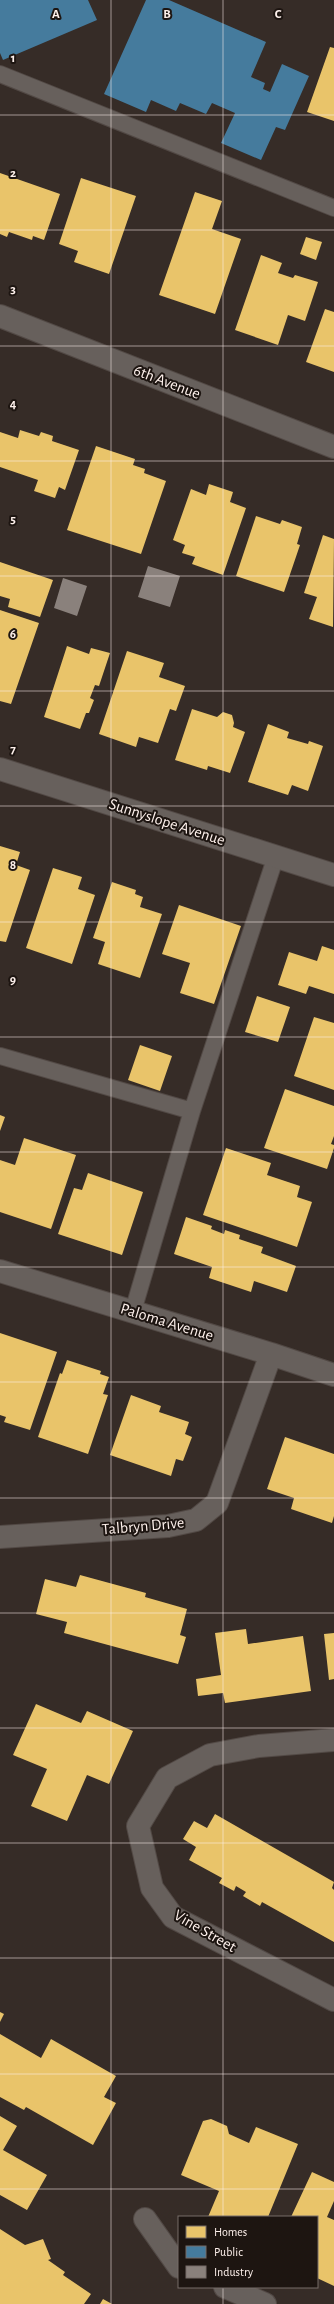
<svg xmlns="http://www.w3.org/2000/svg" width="334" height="2304" font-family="'Alegreya Sans',sans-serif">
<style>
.homes{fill:#e9c46a}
.public{fill:#457b9d}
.industry{fill:#8a817c}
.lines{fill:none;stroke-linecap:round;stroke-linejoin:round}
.lane-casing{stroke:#524945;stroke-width:18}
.street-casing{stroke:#524945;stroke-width:24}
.lane{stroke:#67605c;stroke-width:16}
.street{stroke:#67605c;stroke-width:22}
.grid{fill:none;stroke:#fef1ec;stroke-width:1;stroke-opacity:0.55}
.labels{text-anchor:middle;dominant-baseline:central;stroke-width:4;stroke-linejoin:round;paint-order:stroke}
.street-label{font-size:16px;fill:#fef1ec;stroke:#1d1511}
.grid-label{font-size:13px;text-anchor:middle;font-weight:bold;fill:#fef1ec;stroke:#1d1511;stroke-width:4;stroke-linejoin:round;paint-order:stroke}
</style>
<rect width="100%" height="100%" fill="#362c27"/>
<!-- homes -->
<path class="homes" d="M 330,47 L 334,48 L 334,121 L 307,112 Z
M 0,173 L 60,194 L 44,240 L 33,236 L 32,240 L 9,232 L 7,237 L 0,234 Z
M 81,178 L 136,196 L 109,274 L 74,262 L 78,251 L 59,244 Z
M 195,192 L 222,201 L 212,229 L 241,239 L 215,314 L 159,295 Z
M 306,237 L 322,242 L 316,260 L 300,254 Z
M 261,255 L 282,263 L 278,273 L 293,278 L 295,275 L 318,282 L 305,321 L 288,315 L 278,345 L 235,330 Z
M 325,309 L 334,312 L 334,372 L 306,362 Z
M 20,430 L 39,436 L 41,432 L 53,436 L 52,441 L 79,450 L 65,490 L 59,487 L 55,498 L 34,491 L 38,480 L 0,467 L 0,432 L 18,438 Z
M 96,446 L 135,459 L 133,465 L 145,469 L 144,473 L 166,481 L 141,554 L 67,530 Z
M 209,484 L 233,492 L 230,502 L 246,508 L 223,575 L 192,564 L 195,557 L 182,553 L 185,545 L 173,540 L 191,489 L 206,495 Z
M 256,516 L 280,524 L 282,520 L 302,527 L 297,544 L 300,545 L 284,592 L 236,576 Z
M 323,535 L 334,539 L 333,627 L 309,619 L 317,597 L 304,593 Z
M 0,562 L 53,580 L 40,617 L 8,607 L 10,599 L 0,596 Z
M 0,610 L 39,623 L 11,704 L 0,701 Z
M 67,646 L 89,654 L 91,648 L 110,653 L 99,686 L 95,685 L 90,698 L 94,700 L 89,713 L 86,713 L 80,729 L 44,717 Z
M 127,651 L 164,663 L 159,677 L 185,686 L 176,711 L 170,709 L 158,743 L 139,737 L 136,747 L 99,734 Z
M 192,709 L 217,717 L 223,712 L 232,715 L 234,723 L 233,727 L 245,732 L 230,773 L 208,766 L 207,770 L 175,760 Z
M 268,724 L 289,732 L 287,738 L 308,744 L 309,741 L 323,746 L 308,791 L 292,785 L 288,795 L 248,782 Z
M 0,846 L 20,852 L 16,865 L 30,870 L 6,942 L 0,941 Z
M 53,868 L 82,877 L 78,889 L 95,895 L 72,964 L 26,948 Z
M 112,882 L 136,890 L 135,894 L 143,897 L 140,907 L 162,914 L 140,978 L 98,964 L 105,942 L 93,938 Z
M 179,905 L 241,926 L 214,1004 L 180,993 L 190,963 L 162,954 Z
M 322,946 L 334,950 L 334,994 L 309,986 L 306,994 L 278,985 L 289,952 L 317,961 Z
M 257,996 L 290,1007 L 278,1042 L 245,1032 Z
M 314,1017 L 334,1023 L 334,1090 L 294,1076 Z
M 140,1045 L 172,1056 L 160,1091 L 128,1080 Z
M 285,1089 L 334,1106 L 334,1136 L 331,1144 L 334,1145 L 334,1148 L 327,1169 L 264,1148 Z
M 0,1115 L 5,1117 L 0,1131 Z
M 24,1138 L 76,1155 L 51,1229 L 0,1212 L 0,1160 L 15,1165 Z
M 226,1148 L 271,1163 L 267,1175 L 300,1186 L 297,1197 L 312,1202 L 297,1247 L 203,1215 Z
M 88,1173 L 143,1192 L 122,1255 L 58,1234 L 74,1188 L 82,1190 Z
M 186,1217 L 212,1226 L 211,1229 L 224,1234 L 225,1230 L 240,1235 L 239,1239 L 263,1247 L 261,1253 L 296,1266 L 287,1292 L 254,1281 L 251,1292 L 209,1278 L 212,1267 L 174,1254 Z
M 0,1333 L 57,1352 L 30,1430 L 4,1422 L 6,1417 L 0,1415 Z
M 67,1360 L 101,1371 L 100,1374 L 109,1377 L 103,1394 L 108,1395 L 88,1454 L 38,1437 L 60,1373 L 62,1374 Z
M 131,1395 L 161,1406 L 159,1412 L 189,1422 L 185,1434 L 192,1437 L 183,1461 L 176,1459 L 171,1476 L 110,1455 Z
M 285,1437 L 334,1454 L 334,1516 L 332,1523 L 291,1509 L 294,1498 L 267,1489 Z
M 80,1575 L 146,1593 L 145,1597 L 187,1609 L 180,1635 L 186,1637 L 178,1664 L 64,1633 L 67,1622 L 36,1614 L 45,1579 L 76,1587 Z
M 246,1629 L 248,1644 L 303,1636 L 311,1691 L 225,1703 L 223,1693 L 198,1696 L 196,1679 L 221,1675 L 215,1633 Z
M 334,1633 L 334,1679 L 329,1680 L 324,1634 Z
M 36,1704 L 81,1723 L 87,1711 L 133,1731 L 109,1784 L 87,1775 L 67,1821 L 31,1806 L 47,1769 L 13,1755 Z
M 215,1814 L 334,1882 L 332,1888 L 334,1890 L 334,1942 L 262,1902 L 260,1906 L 243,1896 L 246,1892 L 236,1886 L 234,1891 L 219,1883 L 222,1878 L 189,1860 L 196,1847 L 183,1839 L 194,1821 L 207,1828 Z
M 0,2012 L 4,2014 L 0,2022 Z
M 0,2034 L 41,2058 L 51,2039 L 116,2076 L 104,2097 L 116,2103 L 93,2145 L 26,2107 L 24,2110 L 0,2097 Z
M 0,2116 L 17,2126 L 3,2150 L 47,2175 L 27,2210 L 0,2195 Z
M 211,2119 L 227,2126 L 229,2134 L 249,2143 L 256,2127 L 298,2144 L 268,2217 L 208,2217 L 219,2191 L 181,2175 L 203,2121 Z
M 312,2172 L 334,2182 L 334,2201 L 327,2217 L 334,2220 L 334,2286 L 317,2278 L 317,2217 L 291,2217 Z
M 0,2229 L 25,2245 L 43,2239 L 51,2259 L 48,2260 L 65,2272 L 63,2275 L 91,2294 L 84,2304 L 0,2304 Z
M 103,2299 L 112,2304 L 100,2304 Z"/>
<!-- public -->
<path class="public" d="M 0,0 L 88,0 L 97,20 L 3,60 L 0,53 Z
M 146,0 L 169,0 L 266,42 L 251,77 L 265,83 L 263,89 L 270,92 L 282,64 L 309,76 L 285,130 L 276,127 L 261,160 L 221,143 L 235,113 L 212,103 L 206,114 L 180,103 L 176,111 L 151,100 L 146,112 L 104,94 Z"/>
<!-- industry -->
<path class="industry" d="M 148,566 L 180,576 L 170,607 L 138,597 Z
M 63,578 L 87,586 L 77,616 L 54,608 Z"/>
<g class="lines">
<!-- lane casing -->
<g class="lane-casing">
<path id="lane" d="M 0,74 L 334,208
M 0,1056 L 192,1111 L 133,1311
M 192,1111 L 276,856"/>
</g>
<!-- street casing -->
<g class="street-casing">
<path id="street" d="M 0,316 L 334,447
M 0,769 L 334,875
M 0,1271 L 271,1354 L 334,1375
M 0,1537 L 168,1526 L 196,1520 L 217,1503 L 271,1354
M 334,1740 L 259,1746 L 210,1755 L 167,1778 L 138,1826 L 152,1888 L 173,1917 L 334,2000
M 145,2219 L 179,2267
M 225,2287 L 265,2304"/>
</g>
<!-- lane -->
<use href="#lane" class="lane"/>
<!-- street -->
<use href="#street" class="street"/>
</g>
<!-- grid -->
<path class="grid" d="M 111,0 L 111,2304M 223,0 L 223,2217M 0,115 L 334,115M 0,230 L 334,230M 0,346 L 334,346M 0,461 L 334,461M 0,576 L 334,576M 0,691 L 334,691M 0,806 L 334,806M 0,922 L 334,922M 0,1037 L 334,1037M 0,1152 L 334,1152M 0,1267 L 334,1267M 0,1382 L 334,1382M 0,1498 L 334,1498M 0,1613 L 334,1613M 0,1728 L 334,1728M 0,1843 L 334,1843M 0,1958 L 334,1958M 0,2074 L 334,2074M 0,2189 L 334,2189M 223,2287 L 223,2304"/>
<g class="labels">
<!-- street labels -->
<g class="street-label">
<text transform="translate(167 382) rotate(21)">6th Avenue</text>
<text transform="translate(167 822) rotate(18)">Sunnyslope Avenue</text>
<text transform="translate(167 1322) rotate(17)">Paloma Avenue</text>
<text transform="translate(143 1526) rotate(-5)">Talbryn Drive</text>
<text transform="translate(205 1931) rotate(30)">Vine Street</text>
</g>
</g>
<g class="grid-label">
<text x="56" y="18">A</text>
<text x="167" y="18">B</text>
<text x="278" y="18">C</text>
<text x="13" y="62">1</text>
<text x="13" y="177">2</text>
<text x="13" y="293">3</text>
<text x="13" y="408">4</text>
<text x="13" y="523">5</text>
<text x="13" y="638">6</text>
<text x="13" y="753">7</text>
<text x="13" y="869">8</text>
<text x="13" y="984">9</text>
</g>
<!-- legend -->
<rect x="178" y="2216" width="140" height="72" fill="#1d1511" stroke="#776d69"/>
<rect x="186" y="2226" width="20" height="12" fill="#e9c46a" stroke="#776d69"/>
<text x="214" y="2236" font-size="12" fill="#fef1ec">Homes</text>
<rect x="186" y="2246" width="20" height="12" fill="#457b9d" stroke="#776d69"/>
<text x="214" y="2256" font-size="12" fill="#fef1ec">Public</text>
<rect x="186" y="2266" width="20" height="12" fill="#8a817c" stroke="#776d69"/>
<text x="214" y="2276" font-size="12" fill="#fef1ec">Industry</text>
</svg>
